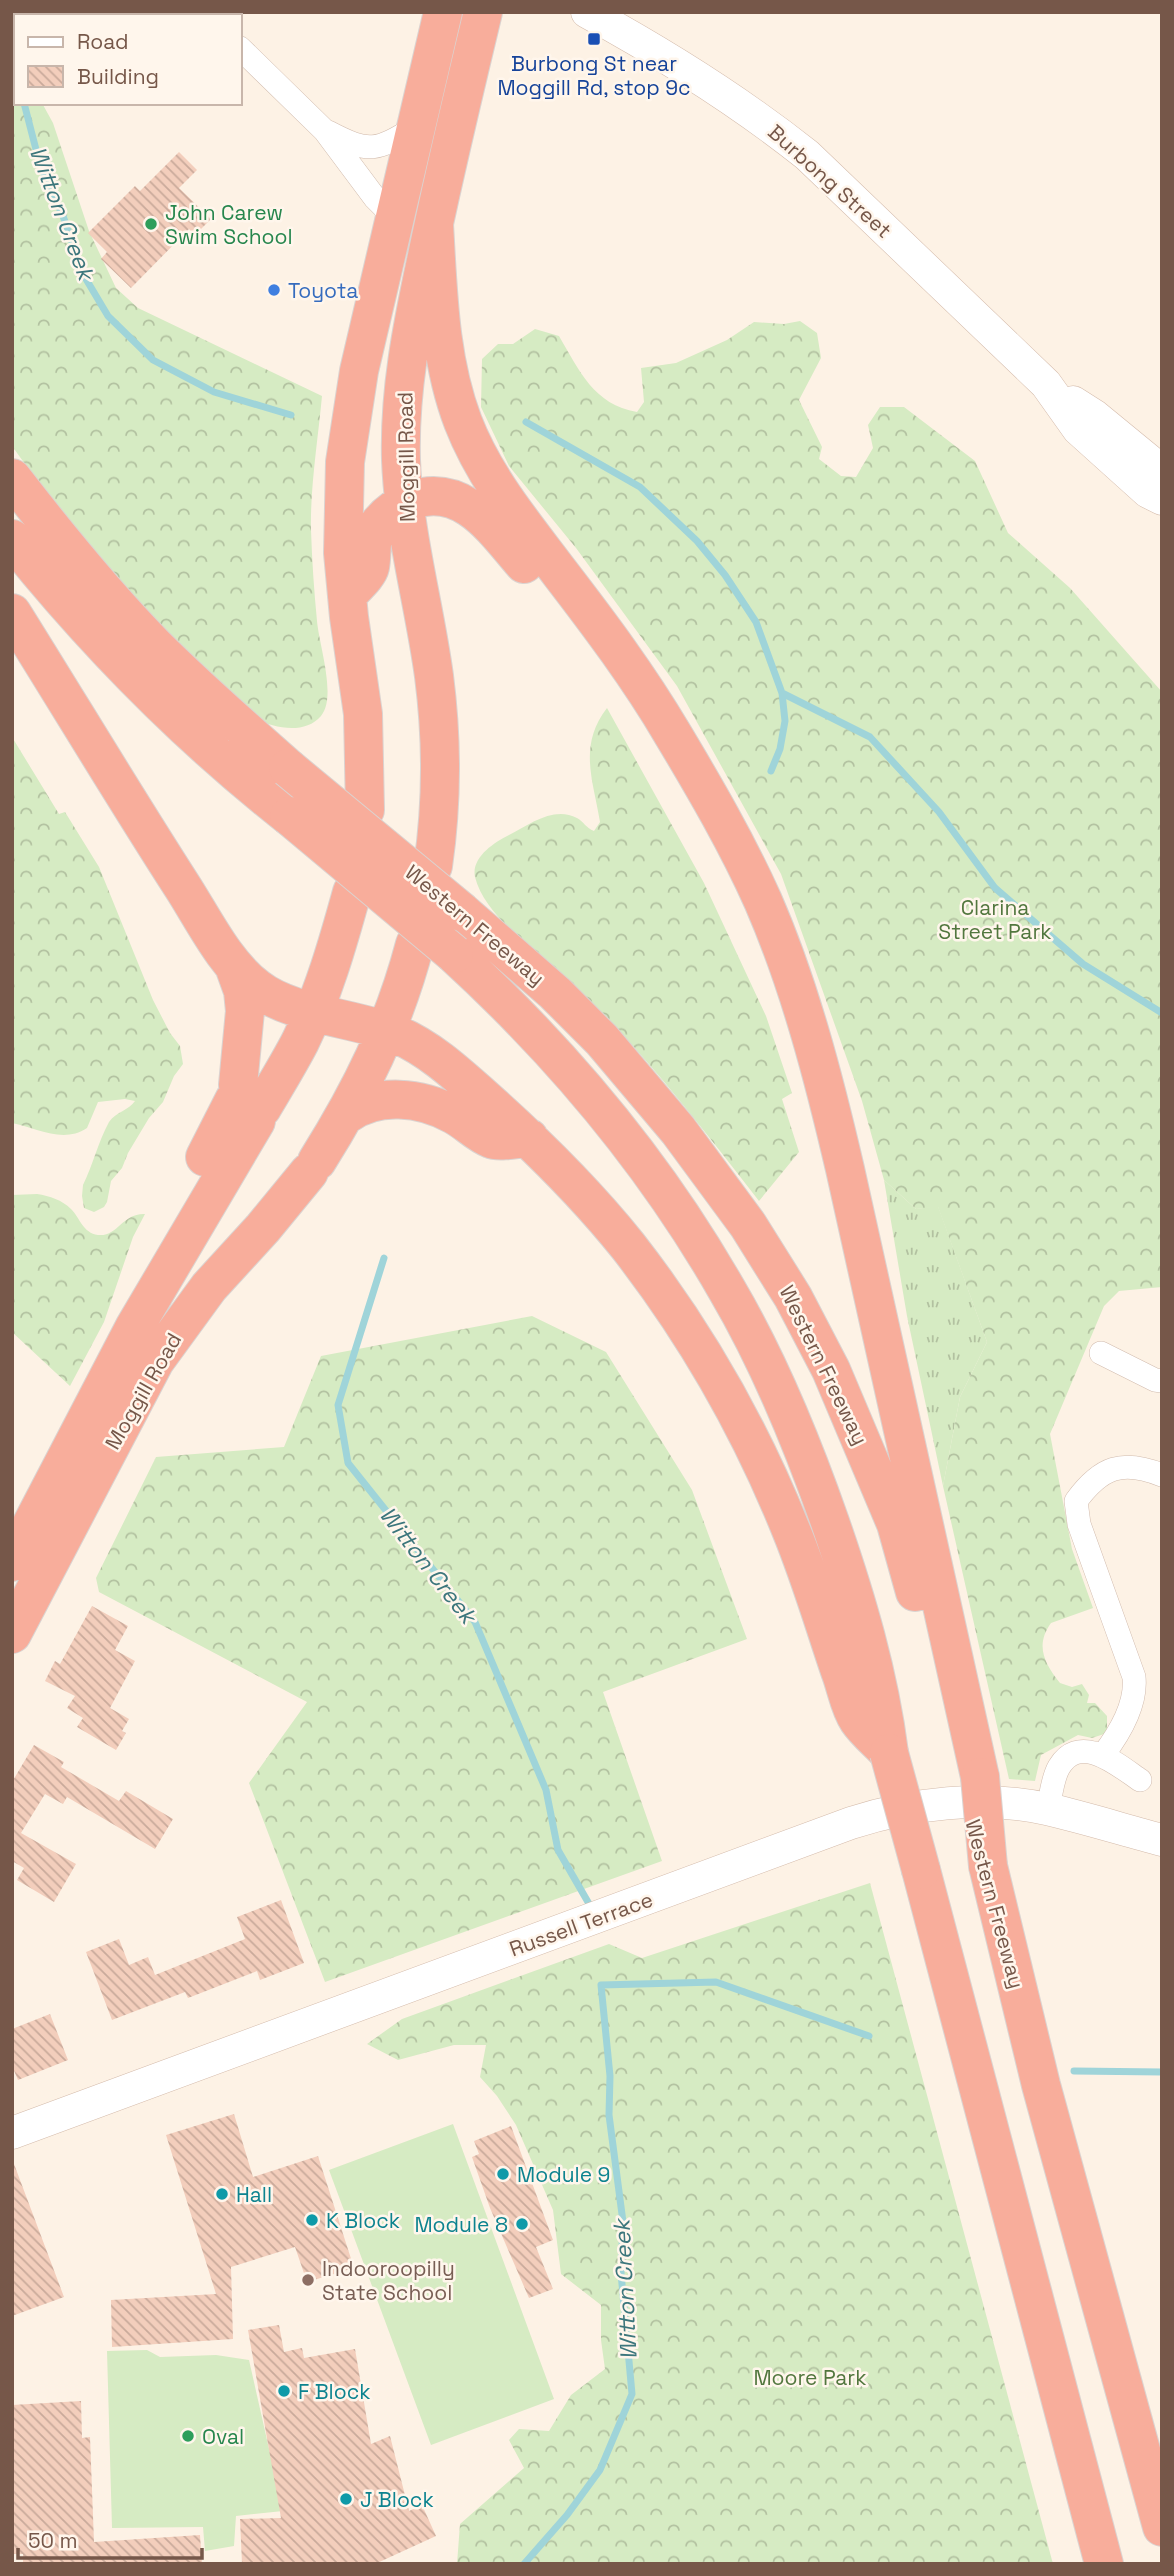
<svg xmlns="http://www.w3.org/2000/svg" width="1174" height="2576" font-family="'Space Grotesk',sans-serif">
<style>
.grass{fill:url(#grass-tufts)}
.forest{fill:url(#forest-crowns)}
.garden{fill:#d6ebc3}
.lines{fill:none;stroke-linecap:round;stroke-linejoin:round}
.stream{stroke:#9fd4d9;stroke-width:7}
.building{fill:url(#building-back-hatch)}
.street-casing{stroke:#d1bbad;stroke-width:24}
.secondary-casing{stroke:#d4bbab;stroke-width:33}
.highway-casing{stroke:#dbd3d0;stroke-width:40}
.street{stroke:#fff;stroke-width:23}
.secondary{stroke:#fff;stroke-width:32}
.highway{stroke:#f8ad9b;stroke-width:38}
.highway-bridge-casing{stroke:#dbd3d0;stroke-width:40;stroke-linecap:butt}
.highway-bridge{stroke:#f8ad9b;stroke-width:38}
.transit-dot{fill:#1a4fb4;stroke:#fff6ec;stroke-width:2.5}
.leisure-dot{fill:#2e9e5b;stroke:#fff6ec;stroke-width:2.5}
.shop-dot{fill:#3f7fe0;stroke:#fff6ec;stroke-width:2.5}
.culture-dot{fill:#0f9aa8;stroke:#fff6ec;stroke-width:2.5}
.education-dot{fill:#8d6e63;stroke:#fff6ec;stroke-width:2.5}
.labels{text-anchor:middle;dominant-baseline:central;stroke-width:5;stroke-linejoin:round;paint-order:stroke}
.transit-label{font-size:21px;fill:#164399;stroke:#fff6ec}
.street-label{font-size:21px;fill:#765749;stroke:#fff6ec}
.leisure-label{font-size:21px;fill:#27864d;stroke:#fff6ec;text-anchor:start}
.shop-label{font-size:21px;fill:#366cbe;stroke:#fff6ec;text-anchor:start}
.park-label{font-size:21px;fill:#52773e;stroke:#fff6ec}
.culture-label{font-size:21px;fill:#0d838f;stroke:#fff6ec;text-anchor:start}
.education-label{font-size:21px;fill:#785e54;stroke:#fff6ec;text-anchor:start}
.water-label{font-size:23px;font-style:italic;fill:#3c767c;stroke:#fff6ec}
</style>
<defs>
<pattern id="grass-tufts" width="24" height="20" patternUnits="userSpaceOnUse" patternTransform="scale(1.75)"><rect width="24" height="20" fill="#d6ebc3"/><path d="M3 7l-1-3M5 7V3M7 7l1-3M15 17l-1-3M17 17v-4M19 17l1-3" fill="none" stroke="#b2c1a0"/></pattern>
<pattern id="forest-crowns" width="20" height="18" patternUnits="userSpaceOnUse" patternTransform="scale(1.75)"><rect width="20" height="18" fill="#d6ebc3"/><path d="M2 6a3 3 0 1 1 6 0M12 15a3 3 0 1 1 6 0" fill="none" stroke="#b2c1a0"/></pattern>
<pattern id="building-back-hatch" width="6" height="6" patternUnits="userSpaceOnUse" patternTransform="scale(1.75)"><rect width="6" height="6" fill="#f3cebc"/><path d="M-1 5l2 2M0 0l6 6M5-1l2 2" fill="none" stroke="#c9aa9b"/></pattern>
</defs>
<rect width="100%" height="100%" fill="#fdf2e5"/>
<!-- grass -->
<path class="grass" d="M 884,1180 L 916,1209 L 938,1206 L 987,1342 L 960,1397 L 943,1486 L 907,1316 Z"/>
<!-- forest -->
<path class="forest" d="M 12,49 L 16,55 L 16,103 L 42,103 L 53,123 L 89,231 L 116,288 L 138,308 L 322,396 C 318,439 310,488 311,530 C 312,560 314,591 317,621 C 319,645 337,697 321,716 C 305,735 274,728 256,719 C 227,692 197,665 170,637 C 113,578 60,513 12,446 Z
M 800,321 L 817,333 L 821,358 L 799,400 L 822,447 L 819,459 L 841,476 L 856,477 L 873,448 L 868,425 L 880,407 L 904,407 L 975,461 L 1008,533 L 1070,588 L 1162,692 L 1162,1287 L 1119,1291 L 1104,1306 L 1050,1434 L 1072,1549 L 1093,1608 L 1051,1623 C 1035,1645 1044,1663 1060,1683 L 1072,1687 L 1082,1684 L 1089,1695 L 1087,1703 L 1095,1703 L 1107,1716 L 1107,1733 L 1092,1738 L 1078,1735 L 1041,1755 L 1035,1781 L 1009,1779 L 943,1486 L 960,1397 L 987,1342 L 938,1207 L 916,1209 L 884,1180 L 862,1101 L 781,874 L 677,686 L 576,548 L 509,466 L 481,407 L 482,359 L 498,344 L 513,344 L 535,329 L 559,336 C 579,370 594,405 637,412 L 644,402 L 641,368 L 676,363 L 727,340 L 754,322 L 784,324 Z
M 607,708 L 704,883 L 766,1016 L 792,1093 L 782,1099 L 799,1152 L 759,1201 C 692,1115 627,1029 543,958 C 519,938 483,909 475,877 C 471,858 493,843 509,835 C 530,824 554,806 577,818 C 584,822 586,828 594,831 L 600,822 C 593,779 578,746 607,708 Z
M 12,737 L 59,814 L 65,812 L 99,867 L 153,1000 L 170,1033 L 180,1046 L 183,1064 L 174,1076 L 163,1102 L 149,1118 L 128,1153 L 122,1168 L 111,1181 L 107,1202 L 104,1207 L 94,1212 L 84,1208 L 82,1196 L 83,1185 C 93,1165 98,1142 109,1122 C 116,1112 129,1110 135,1101 L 125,1099 L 98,1102 L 87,1128 C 63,1144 37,1128 12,1123 Z
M 37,1194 C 50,1196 62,1200 71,1209 C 80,1218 83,1233 98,1235 C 118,1237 122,1213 145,1214 L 133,1237 L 104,1322 L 70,1386 L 12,1332 L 12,1195 Z
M 532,1316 L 606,1352 L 692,1490 L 747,1639 L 603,1692 L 662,1861 L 325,1982 L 249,1783 L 307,1702 L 99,1592 L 96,1578 L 156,1457 L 284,1447 L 321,1356 Z
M 870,1883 L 1053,2564 L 457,2564 L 460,2524 L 524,2468 L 509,2440 L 519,2429 L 549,2431 L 571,2395 L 605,2369 L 601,2340 L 601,2305 L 561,2274 L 553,2210 L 516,2125 L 497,2096 L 480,2077 L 486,2045 L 454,2045 L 398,2060 L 367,2044 L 402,2019 L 609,1944 L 642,1958 Z"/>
<!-- garden -->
<path class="garden" d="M 453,2124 L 554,2399 L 431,2445 L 329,2170 Z
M 147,2350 L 160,2357 L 216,2355 L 249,2360 L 283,2511 L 236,2516 L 234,2546 L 205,2551 L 203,2527 L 112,2528 L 107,2351 Z"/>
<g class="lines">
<!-- stream -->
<path class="stream" d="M 12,81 L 16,87
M 24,103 L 40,165 L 63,216 L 83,274 L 108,316 L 153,360 L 214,392 L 291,415
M 526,422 L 640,487 L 697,541 L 725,575 L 756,622 L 782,693 L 785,721 L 780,749 L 771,771
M 782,693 L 870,737 L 939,812 L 995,888 L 1083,964 L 1162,1013
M 384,1258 L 338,1405 L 348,1463 L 475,1622 L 546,1790 L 558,1850 L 592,1909
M 1074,2071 L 1162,2072
M 524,2564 L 567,2515 L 600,2470 L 632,2394 L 621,2273 L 623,2222 L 609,2115 L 610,2076 L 601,1985 L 716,1982 L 869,2036"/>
</g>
<!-- building -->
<path class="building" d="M 179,152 L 197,170 L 179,188 L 211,219 L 195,235 L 189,229 L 131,288 L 101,259 L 107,252 L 88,233 L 135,186 L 140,191 Z
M 92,1606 L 128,1626 L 115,1650 L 135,1661 L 110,1708 L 129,1719 L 122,1731 L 126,1733 L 116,1750 L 77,1727 L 83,1718 L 67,1708 L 75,1696 L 45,1681 L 55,1661 L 60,1664 Z
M 34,1745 L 64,1762 L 61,1767 L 119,1801 L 126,1791 L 173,1819 L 155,1849 L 67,1797 L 63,1804 L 45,1794 L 21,1833 L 76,1864 L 54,1902 L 17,1880 L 24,1868 L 12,1861 L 12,1782 Z
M 281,1900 L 304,1963 L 260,1980 L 257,1971 L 188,1998 L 185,1992 L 112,2020 L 86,1952 L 119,1939 L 129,1965 L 148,1957 L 155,1975 L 245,1939 L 237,1917 Z
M 50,2014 L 68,2060 L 18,2080 L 12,2066 L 12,2029 Z
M 234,2114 L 253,2177 L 318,2156 L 354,2268 L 307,2282 L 295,2247 L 231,2267 L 233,2339 L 112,2347 L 111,2300 L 216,2294 L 166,2135 Z
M 511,2126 L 553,2240 L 536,2247 L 553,2289 L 529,2298 L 490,2208 L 472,2157 L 479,2154 L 474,2141 Z
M 12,2164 L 14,2164 L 64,2297 L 12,2316 Z
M 279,2325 L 284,2352 L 302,2348 L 304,2358 L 355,2349 L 371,2444 L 390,2436 L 409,2511 L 422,2505 L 436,2536 L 375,2564 L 242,2564 L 240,2519 L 281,2518 L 248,2330 Z
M 81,2401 L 82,2438 L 90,2437 L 94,2542 L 200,2535 L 202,2564 L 23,2564 L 23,2554 L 12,2554 L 12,2405 Z"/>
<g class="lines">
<!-- street casing -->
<g class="street-casing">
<path id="street" d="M 203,12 L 207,16
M 240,48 L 325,131 L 375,198 L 395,218
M 328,132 C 370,154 376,151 416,127
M 1101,1353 L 1155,1380 L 1162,1381
M 1103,1755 C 1119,1734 1137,1705 1134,1677 L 1079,1524 L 1076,1501 C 1101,1467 1122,1459 1162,1475
M 1048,1809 C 1051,1796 1052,1779 1059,1767 C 1080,1732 1118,1765 1140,1780"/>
</g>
<!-- secondary casing -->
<g class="secondary-casing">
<path id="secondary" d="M 587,12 C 664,54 739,101 807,155 L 1046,384 L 1078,429 L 1148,492 L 1162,499
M 1073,402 L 1095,416 L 1162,471
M 12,2133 L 851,1823 C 913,1803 982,1795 1047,1809 C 1086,1818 1124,1830 1162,1840"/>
</g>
<!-- highway casing -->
<g class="highway-casing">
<path id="highway" d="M 434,224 C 438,291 439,359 463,422 C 485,479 524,525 560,573 C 600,625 639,677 672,733 C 705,788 737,843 763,901 C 800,986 824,1079 845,1169 L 980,1777
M 12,478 C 57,536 103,593 154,645 C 197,688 243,728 288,768
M 12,539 C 94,641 186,735 289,816
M 347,596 C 353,588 368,576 370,567 C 373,552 369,539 378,525 C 387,513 399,505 412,500 C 464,482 495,531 524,564
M 12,613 C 69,704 124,796 182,886 C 204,920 224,963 257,988 C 291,1015 357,1018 398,1035 C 430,1049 456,1073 482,1096 C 535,1143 584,1191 628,1246 C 695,1332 750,1428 791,1530 C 810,1576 824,1624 840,1671 C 846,1686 849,1707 858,1720 C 866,1732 879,1742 889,1753
M 365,810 L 363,714 L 349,617 L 343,553 L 345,462 L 359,371 L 443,12
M 433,866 C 442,804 442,738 434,676 C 424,603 404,535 401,460 C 399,392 412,327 426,261 C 443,178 463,95 483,12
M 462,912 L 555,993 L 602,1040 L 678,1130 L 748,1225 L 793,1297 L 831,1370 L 896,1524 L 915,1592
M 454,954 C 561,1052 655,1164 727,1290 C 770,1363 802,1442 830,1522 C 856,1597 879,1674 889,1753
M 234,966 L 243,991 L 245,1011 L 238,1085
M 262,1108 C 275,1086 288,1065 300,1042 C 323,995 338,943 352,892
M 346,1115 C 377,1092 421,1097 454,1115 C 467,1122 478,1134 491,1139 C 500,1143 519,1138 529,1138
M 205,1157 L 234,1100
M 317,1161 C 361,1091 394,1024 415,944
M 12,1562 L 134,1328 L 256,1121
M 12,1634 L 155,1361 L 209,1287 L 263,1228 L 309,1172
M 988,1866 L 1041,2085 L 1162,2527
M 921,1870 L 1104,2564"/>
</g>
<!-- street -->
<use href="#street" class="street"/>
<!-- secondary -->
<use href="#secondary" class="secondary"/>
<!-- highway -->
<use href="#highway" class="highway"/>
<!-- highway-bridge casing -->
<g class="highway-bridge-casing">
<path id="highway-bridge" d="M 288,768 L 462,912
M 289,816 L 454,954
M 889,1753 L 921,1870
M 980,1777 L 988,1866"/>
</g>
<!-- highway-bridge -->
<use href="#highway-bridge" class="highway-bridge"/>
</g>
<!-- markers -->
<rect class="transit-dot" x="587" y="32" width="14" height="14" rx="3.5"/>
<g class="leisure-dot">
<circle cx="151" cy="224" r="7"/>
<circle cx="188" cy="2436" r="7"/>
</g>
<circle class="shop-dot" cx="274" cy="290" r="7"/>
<g class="culture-dot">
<circle cx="503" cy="2174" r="7"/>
<circle cx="222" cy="2194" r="7"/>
<circle cx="312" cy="2220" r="7"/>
<circle cx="522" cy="2224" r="7"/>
<circle cx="284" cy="2391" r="7"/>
<circle cx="346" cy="2499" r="7"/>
</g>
<circle class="education-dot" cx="308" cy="2280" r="7"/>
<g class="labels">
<!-- transit labels -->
<g class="transit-label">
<text x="594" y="63">Burbong St near<tspan x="594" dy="24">Moggill Rd, stop 9c</tspan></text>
</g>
<!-- street labels -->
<g class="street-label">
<text transform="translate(830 181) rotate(42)">Burbong Street</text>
<text transform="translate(406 457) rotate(-91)">Moggill Road</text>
<text transform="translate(475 925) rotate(40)">Western Freeway</text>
<text transform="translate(824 1365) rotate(64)">Western Freeway</text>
<text transform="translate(143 1391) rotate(-60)">Moggill Road</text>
<text transform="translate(995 1904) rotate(75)">Western Freeway</text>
<text transform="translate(581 1924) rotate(-20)">Russell Terrace</text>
</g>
<!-- leisure labels -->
<g class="leisure-label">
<text x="165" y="212">John Carew<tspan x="165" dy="24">Swim School</tspan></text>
<text x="202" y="2436">Oval</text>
</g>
<!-- shop labels -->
<g class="shop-label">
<text x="288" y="290">Toyota</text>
</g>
<!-- park labels -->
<g class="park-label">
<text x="995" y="907">Clarina<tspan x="995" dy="24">Street Park</tspan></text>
<text x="810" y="2377">Moore Park</text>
</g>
<!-- culture labels -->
<g class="culture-label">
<text x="517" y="2174">Module 9</text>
<text x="236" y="2194">Hall</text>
<text x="326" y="2220">K Block</text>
<text x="508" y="2224" text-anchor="end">Module 8</text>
<text x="298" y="2391">F Block</text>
<text x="360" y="2499">J Block</text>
</g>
<!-- education labels -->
<g class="education-label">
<text x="322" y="2268">Indooroopilly<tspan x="322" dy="24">State School</tspan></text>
</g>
<!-- water labels -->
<g class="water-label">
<text transform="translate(62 213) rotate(69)">Witton Creek</text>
<text transform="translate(428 1565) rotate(52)">Witton Creek</text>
<text transform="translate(625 2290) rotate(-93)">Witton Creek</text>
</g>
</g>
<!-- border -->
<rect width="1174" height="2576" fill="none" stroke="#765749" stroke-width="28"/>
<!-- legend -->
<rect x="14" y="14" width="228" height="91" fill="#fff6ec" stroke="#c8b6ab" stroke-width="2"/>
<rect x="28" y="37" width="35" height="10" fill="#ffffff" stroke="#c8b6ab" stroke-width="2"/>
<text x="77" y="49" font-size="21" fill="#765749">Road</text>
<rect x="28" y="66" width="35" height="21" fill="url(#building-back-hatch)" stroke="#c8b6ab" stroke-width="2"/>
<text x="77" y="84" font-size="21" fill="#765749">Building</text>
<!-- scale -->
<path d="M18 2548v10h184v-10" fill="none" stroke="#765749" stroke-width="3.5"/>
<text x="28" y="2548" font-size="21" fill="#765749" stroke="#fff6ec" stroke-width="5" paint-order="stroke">50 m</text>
</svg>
